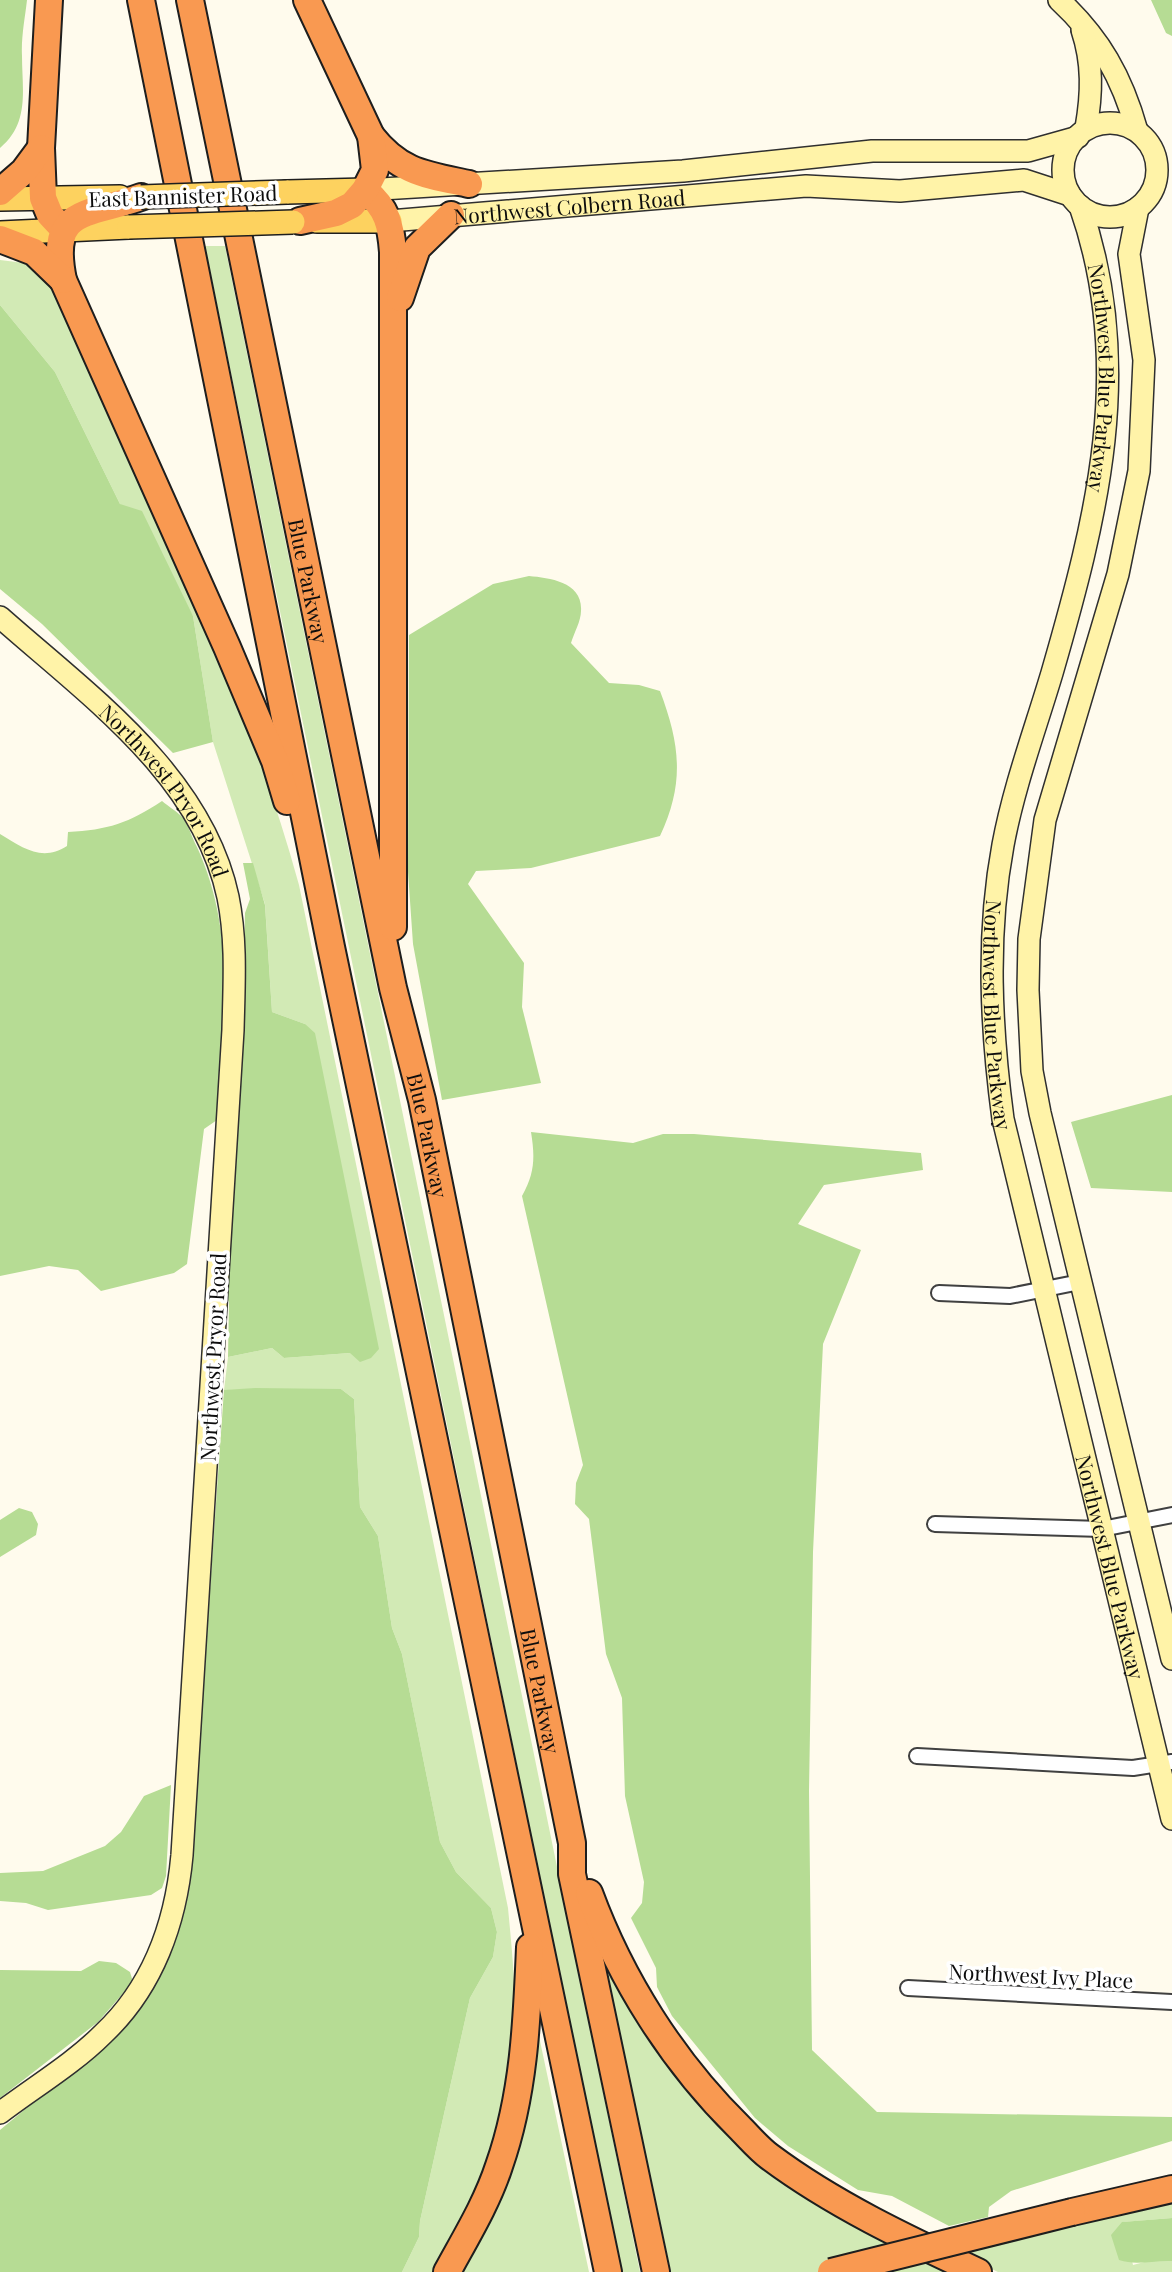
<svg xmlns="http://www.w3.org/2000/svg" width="1172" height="2272" font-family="'Playfair Display',serif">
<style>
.green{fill:#d2eab5}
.forest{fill:#b6dc94}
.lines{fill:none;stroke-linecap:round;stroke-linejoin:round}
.street-casing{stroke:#404040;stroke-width:18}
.secondary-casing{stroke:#2f2f2f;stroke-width:24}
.primary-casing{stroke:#1e1e1e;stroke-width:26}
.highway-casing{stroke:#1e1e1e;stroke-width:30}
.street{stroke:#fff;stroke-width:14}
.secondary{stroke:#fff3a8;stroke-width:21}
.primary{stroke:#fdd25f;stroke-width:23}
.highway{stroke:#f99951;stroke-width:26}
.primary-bridge-casing{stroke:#1e1e1e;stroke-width:26;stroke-linecap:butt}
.highway-bridge-casing{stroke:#1e1e1e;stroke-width:30;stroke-linecap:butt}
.primary-bridge{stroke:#fdd25f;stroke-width:23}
.highway-bridge{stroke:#f99951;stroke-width:26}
.labels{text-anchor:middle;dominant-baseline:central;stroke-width:7;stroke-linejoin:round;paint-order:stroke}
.street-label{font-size:21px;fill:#0d0d0d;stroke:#fff}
</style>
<rect width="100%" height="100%" fill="#fffbed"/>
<!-- green -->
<path class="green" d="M 205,246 L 225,246 L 640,2272 L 621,2272 Z
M 0,260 L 24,263 L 48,276 C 138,475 241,673 299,885 L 508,1908 C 513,1961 519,2015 511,2068 C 501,2140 470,2210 434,2272 L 402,2272 L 419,2237 L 420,2221 L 470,1998 L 493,1957 L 497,1932 L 491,1908 L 456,1872 L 440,1842 L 402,1654 L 392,1628 L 378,1536 L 360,1507 L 354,1399 L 341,1389 L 224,1390 L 228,1357 L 272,1348 L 284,1358 L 350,1353 L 305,1024 L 272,1012 L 265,904 L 213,742 L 193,616 L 120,504 L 55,372 L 0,305 Z
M 609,1967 L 691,2094 L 956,2272 L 671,2272 L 606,1969 Z
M 536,2022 L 589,2272 L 453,2272 Z
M 1172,2200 L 1172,2218 L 1123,2222 L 1133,2265 L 1152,2260 L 1172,2261 L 1172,2272 L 998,2272 L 956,2252 Z"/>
<!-- forest -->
<path class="forest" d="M 0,0 L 27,0 C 25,18 21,37 22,56 C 22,90 30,123 0,148 Z
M 1151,0 L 1172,0 L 1172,36 L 1166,33 Z
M 0,305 L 55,372 L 120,504 L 142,511 L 193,616 L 213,742 L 173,753 L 42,624 L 0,589 Z
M 529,576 C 550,578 583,582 581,611 C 581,621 574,633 571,643 L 609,683 L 639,685 L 660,691 C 680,744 685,783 660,836 L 531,868 L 476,871 L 468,884 L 524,963 L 522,1007 L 541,1083 L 442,1100 L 413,944 L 408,872 L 409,635 L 493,584 Z
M 162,801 C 169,807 178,812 183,818 C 189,826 192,838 197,847 C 237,934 224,1028 217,1120 L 204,1129 L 187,1264 L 174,1273 L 101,1291 L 78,1270 L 49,1266 L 0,1276 L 0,834 C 23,848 42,862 67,846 L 68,832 C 108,830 129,823 162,801 Z
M 243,863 L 253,863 L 265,905 L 272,1012 L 305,1024 L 315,1033 L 379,1349 L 371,1358 L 360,1362 L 350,1353 L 284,1358 L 272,1348 L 228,1357 L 229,1302 L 221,1287 L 242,1060 L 245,913 L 250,899 Z
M 1172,1095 L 1172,1192 L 1091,1188 L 1071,1122 Z
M 531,1132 L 633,1143 L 663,1134 L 694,1134 L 921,1153 L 923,1170 L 824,1185 L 798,1224 L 861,1250 L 823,1344 L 813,1552 L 809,1791 L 812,2050 L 877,2112 L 1172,2117 L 1172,2141 L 1011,2191 L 989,2207 L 988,2217 L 949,2226 L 892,2196 L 858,2190 L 788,2146 L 755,2118 L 672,2016 L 657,1987 L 656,1968 L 631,1918 L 642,1903 L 644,1882 L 625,1796 L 622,1698 L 606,1654 L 589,1519 L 575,1504 L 576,1483 L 583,1465 L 522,1196 C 535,1173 535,1157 531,1132 Z
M 255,1388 L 341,1389 L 354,1399 L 360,1507 L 378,1536 L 392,1628 L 402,1654 L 440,1842 L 456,1872 L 491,1908 L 497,1932 L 493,1957 L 470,1998 L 420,2221 L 419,2237 L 402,2272 L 0,2272 L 0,2130 L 106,2042 L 190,1873 L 224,1390 Z
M 19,1508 L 32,1512 L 38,1524 L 36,1535 L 0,1557 L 0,1520 Z
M 171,1785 L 166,1876 L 162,1888 L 151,1895 L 48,1910 L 26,1903 L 0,1901 L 0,1873 L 43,1871 L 105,1846 L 121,1832 L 144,1796 Z
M 99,1961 L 116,1963 L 130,1972 L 133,1982 L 98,2022 L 0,2098 L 0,1970 L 81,1971 Z
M 1172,2218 L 1172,2261 C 1153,2260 1137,2266 1119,2260 L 1111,2235 L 1122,2222 Z"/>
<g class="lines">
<!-- street casing -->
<g class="street-casing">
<path id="street" d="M 939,1293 L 1010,1296 L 1080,1282
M 935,1524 L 1102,1529 L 1172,1515
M 917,1756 L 1133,1768 L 1172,1762
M 908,1988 L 1172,2002"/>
</g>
<!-- secondary casing -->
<g class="secondary-casing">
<g id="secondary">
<path d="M 1059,0 C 1100,38 1122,77 1137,131"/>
<path d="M 1082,30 C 1093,63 1092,94 1086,128"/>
<circle cx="1110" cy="170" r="47"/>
<path d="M 365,190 L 683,171 L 872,151 L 1028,151 L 1078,137"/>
<path id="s1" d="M 1080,206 C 1136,366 1097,517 1052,673 C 1035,730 1014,786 1003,845 C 986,936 991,1029 1003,1119 L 1172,1819"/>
<path d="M 1138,208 L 1129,254 L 1144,360 L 1139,471 L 1118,574 L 1045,820 L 1029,939 L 1028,990 L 1032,1071 L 1040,1113 L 1172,1659"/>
<path id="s2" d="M 390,221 L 806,186 L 900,191 L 1024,180 L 1070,195"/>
<path id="s3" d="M 0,617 C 88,695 202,775 228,897 C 237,941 234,986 233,1030 L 182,1855 C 176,1922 153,1987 103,2034 C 73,2064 34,2087 0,2113"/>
</g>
</g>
<!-- primary casing -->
<g class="primary-casing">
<path id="primary" d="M 287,192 L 365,190
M 0,199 L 120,197
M 317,221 L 390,221
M 0,233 L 129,227"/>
</g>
<!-- highway casing -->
<g class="highway-casing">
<g id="highway">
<path d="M 49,0 L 41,148 L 43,198 L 50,215 L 64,230"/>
<path d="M 141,0 L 331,947 L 608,2272"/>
<path id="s4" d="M 190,0 L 393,988 L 422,1100 L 572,1843 L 572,1874 L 656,2272"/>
<path d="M 371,136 C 400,173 426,175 469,184"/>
<path d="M 365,190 C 387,208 391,225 393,252 L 393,927"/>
<path d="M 0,192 L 24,171 L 41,148"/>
<path d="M 141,197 C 88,216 48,206 63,280 L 227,647 L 275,761 L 287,801"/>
<path d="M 300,221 L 336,213 L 352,205 L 365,190 L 375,170 L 371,136 L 307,0"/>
<path d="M 0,239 L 34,252 L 63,280"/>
<path d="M 400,298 L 417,248 L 451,215"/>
<path d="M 589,1893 C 621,1980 673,2062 739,2127 C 749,2137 759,2149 770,2157 C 833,2204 907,2239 978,2272"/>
<path d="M 1072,2212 L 1172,2189"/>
<path d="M 447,2272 C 466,2237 487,2203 499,2166 C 524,2095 527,2021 530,1947"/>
</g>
</g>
<!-- street -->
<use href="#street" class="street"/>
<!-- secondary -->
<use href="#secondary" class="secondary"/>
<!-- primary -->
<use href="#primary" class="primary"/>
<!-- highway -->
<use href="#highway" class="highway"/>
<!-- primary-bridge casing -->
<g class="primary-bridge-casing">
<path id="primary-bridge" d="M 141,197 L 287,192
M 129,227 L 293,222"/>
</g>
<!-- highway-bridge casing -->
<g class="highway-bridge-casing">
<path id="highway-bridge" d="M 831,2272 L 1072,2212"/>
</g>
<!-- primary-bridge -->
<use href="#primary-bridge" class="primary-bridge"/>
<!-- highway-bridge -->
<use href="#highway-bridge" class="highway-bridge"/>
</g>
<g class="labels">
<!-- street labels -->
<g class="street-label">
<text transform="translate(183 195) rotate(-2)">East Bannister Road</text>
<text stroke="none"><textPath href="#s2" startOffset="180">Northwest Colbern Road</textPath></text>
<text stroke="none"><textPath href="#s1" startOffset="175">Northwest Blue Parkway</textPath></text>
<text stroke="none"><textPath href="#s4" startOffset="593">Blue Parkway</textPath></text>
<text stroke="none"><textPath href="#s3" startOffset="242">Northwest Pryor Road</textPath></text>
<text stroke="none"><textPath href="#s1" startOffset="826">Northwest Blue Parkway</textPath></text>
<text stroke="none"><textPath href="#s4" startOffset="1160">Blue Parkway</textPath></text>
<text transform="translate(212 1357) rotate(-87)">Northwest Pryor Road</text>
<text stroke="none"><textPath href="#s1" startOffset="1391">Northwest Blue Parkway</textPath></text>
<text stroke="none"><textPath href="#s4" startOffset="1727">Blue Parkway</textPath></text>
<text transform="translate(1041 1975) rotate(3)">Northwest Ivy Place</text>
</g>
</g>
</svg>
